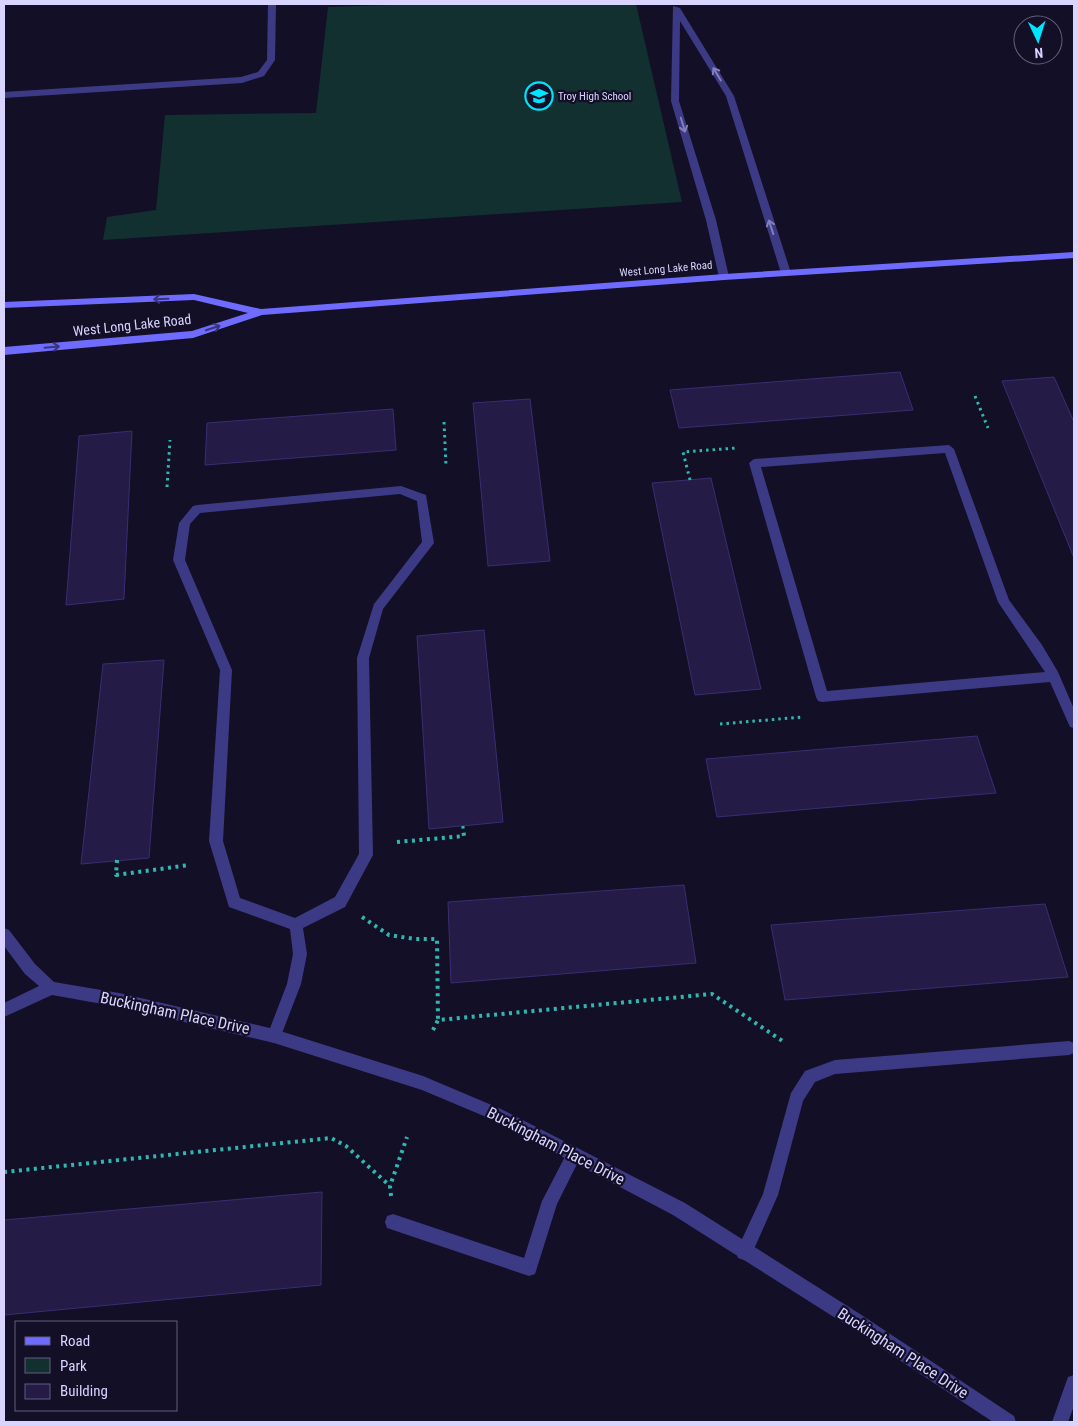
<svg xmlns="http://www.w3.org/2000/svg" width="1078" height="1426" font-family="'Roboto Condensed',sans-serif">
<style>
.green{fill:#12302f}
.building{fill:#241b47;stroke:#3b2d73}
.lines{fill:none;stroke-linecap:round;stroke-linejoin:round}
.path-far1{stroke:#2fb8b0;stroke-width:3;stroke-dasharray:2.5 4;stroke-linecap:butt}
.path{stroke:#2fb8b0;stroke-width:4;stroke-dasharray:3 4.5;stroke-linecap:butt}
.service{fill:#3d3a85;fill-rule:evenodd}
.minor{fill:#3d3a85;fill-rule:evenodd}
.secondary{fill:#6f6bff;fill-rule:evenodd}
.oneway{stroke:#837fbc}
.oneway2{stroke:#38347d}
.labels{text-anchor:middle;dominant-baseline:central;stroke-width:4.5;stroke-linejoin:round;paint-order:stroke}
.far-poi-label{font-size:11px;fill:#d9d4ff;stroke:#130f26;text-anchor:start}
.far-street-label{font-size:11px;fill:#d9d4ff;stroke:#130f26}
.street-label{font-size:14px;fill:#d9d4ff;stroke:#130f26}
.near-street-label{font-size:16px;fill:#d9d4ff;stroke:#130f26}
</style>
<rect width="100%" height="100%" fill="#130f26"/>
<!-- green -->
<path class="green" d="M 419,4 L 636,4 L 682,202 L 103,240 L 107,217 L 156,210 L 165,115 L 316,113 L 328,7 Z"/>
<!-- building -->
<path class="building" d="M 900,372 L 913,410 L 679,428 L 670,390 Z
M 1054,377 L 1074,422 L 1074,558 L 1002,381 Z
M 530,399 L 550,561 L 488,566 L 473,403 Z
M 393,409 L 396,450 L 205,465 L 207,423 Z
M 132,431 L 124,599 L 66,605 L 79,436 Z
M 711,478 L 761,689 L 695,695 L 652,483 Z
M 484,630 L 503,822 L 429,829 L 417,636 Z
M 164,660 L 149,858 L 81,864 L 103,664 Z
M 977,736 L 996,793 L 717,817 L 706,759 Z
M 684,885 L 696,963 L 451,983 L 448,902 Z
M 1045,904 L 1068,977 L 785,1000 L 771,925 Z
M 322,1192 L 321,1285 L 4,1315 L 4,1220 Z"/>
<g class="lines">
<!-- path-far1 -->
<path class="path-far1" d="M 975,396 L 988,428
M 444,422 L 446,466
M 690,480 L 683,452 L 737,448
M 167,487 L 170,440
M 720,724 L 803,717
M 463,826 L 463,829"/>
<!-- path -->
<path class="path" d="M 397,842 L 464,836 L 463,828
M 117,860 L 116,875 L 189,865
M 362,917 L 389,935 L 415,939 L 437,939 L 438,1020
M 433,1030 L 438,1020 L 712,994 L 784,1042
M 4,1172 L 331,1138 L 346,1146 L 390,1186
M 391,1196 L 390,1186 L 407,1137"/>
<!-- service -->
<path class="service" d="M 268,4 L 276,4 L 275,60 L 264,76 L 242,83 L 4,98 L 4,92 L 241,77 L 258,72 L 267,60 Z
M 949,445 L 954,449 L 1009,600 L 1042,645 L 1058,672 L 1074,709 L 1074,728 L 1070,727 L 1050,682 L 822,702 L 818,701 L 816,697 L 749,463 L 754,459 ZM 945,453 L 998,602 L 1045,672 L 827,691 L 761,467 Z
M 401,486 L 426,495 L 434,543 L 383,609 L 369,658 L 373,855 L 345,907 L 303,928 L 307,954 L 301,984 L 279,1041 L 274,1043 L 269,1041 L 267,1036 L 287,984 L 293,954 L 290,929 L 229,907 L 209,841 L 220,670 L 173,560 L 179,523 L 193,506 L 197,505 ZM 400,494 L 417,501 L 422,542 L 374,604 L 357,658 L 359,854 L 335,897 L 295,918 L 240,898 L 223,841 L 232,670 L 185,560 L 190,524 L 200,513 Z
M 1069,1041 L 1074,1043 L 1074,1053 L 1069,1055 L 835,1074 L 815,1082 L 803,1101 L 778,1195 L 750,1258 L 744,1260 L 738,1258 L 736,1252 L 763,1194 L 791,1093 L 805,1071 L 835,1060 Z
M 574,1146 L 579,1149 L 582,1154 L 557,1204 L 535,1274 L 529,1276 L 387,1228 L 385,1222 L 387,1216 L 393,1214 L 524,1258 L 542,1201 L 569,1149 Z"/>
<!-- minor -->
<path class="minor" d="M 673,6 L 680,8 L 734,96 L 791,273 L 789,275 L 783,275 L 781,273 L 726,96 L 680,21 L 679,101 L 716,220 L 729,277 L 724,280 L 719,277 L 706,220 L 671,101 Z
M 4,928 L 9,930 L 35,964 L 54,982 L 119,993 L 274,1029 L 423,1076 L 501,1109 L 685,1203 L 860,1314 L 1014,1416 L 1016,1422 L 993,1422 L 848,1326 L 673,1215 L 491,1119 L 422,1090 L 274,1043 L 119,1007 L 52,995 L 4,1017 L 4,1003 L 39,986 L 25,974 L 4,946 Z
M 1074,1375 L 1074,1406 L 1068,1422 L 1052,1422 L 1068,1377 Z"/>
<!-- secondary -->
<path class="secondary" d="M 1074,252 L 1074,258 L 724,280 L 262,315 L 193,338 L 4,355 L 4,347 L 192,331 L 248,313 L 194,300 L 4,308 L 4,302 L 194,294 L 261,309 L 724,274 Z"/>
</g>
<!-- one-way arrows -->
<defs><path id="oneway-shaft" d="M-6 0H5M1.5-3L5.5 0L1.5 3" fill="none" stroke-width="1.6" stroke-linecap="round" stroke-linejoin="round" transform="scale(1.25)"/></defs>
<g class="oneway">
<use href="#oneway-shaft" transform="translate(717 74) rotate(-121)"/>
<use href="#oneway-shaft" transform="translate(683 125) rotate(73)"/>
<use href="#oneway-shaft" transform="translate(771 227) rotate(-108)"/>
</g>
<g class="oneway2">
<use href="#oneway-shaft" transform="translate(161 299) rotate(178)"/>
<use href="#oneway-shaft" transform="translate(213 328) rotate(-18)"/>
<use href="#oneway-shaft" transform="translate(52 347) rotate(-5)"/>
</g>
<!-- icons -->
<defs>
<g id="school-ring" transform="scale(1.4375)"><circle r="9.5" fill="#130f26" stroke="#00e5ff" stroke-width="1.5"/><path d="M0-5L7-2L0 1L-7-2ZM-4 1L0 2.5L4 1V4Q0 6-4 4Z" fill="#00e5ff"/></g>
</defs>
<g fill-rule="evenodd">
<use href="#school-ring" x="539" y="96"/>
</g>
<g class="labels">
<!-- far-poi labels -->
<g class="far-poi-label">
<text x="558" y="96">Troy High School</text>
</g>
<!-- far-street labels -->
<g class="far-street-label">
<text transform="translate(666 269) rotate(-5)">West Long Lake Road</text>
</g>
<!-- street labels -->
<g class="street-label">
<text transform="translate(132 325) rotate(-6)">West Long Lake Road</text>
</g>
<!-- near-street labels -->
<g class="near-street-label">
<text transform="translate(175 1013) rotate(12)">Buckingham Place Drive</text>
<text transform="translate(556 1146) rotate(27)">Buckingham Place Drive</text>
<text transform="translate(903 1353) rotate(33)">Buckingham Place Drive</text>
</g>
</g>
<!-- border -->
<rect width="1078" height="1426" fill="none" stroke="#d9d4ff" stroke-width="10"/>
<!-- legend -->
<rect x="15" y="1321" width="162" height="90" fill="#130f26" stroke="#625e7d"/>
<rect x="25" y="1337" width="25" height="8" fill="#6f6bff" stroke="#625e7d"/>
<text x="60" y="1346" font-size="15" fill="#d9d4ff">Road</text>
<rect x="25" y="1358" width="25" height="15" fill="#12302f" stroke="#625e7d"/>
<text x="60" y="1371" font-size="15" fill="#d9d4ff">Park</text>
<rect x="25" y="1384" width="25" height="15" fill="#241b47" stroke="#625e7d"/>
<text x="60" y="1396" font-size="15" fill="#d9d4ff">Building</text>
<!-- north arrow -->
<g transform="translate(1038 40) rotate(176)"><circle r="24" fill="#130f26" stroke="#625e7d"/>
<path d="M0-4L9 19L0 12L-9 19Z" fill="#00e5ff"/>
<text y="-8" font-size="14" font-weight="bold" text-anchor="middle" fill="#d9d4ff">N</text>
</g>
</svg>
